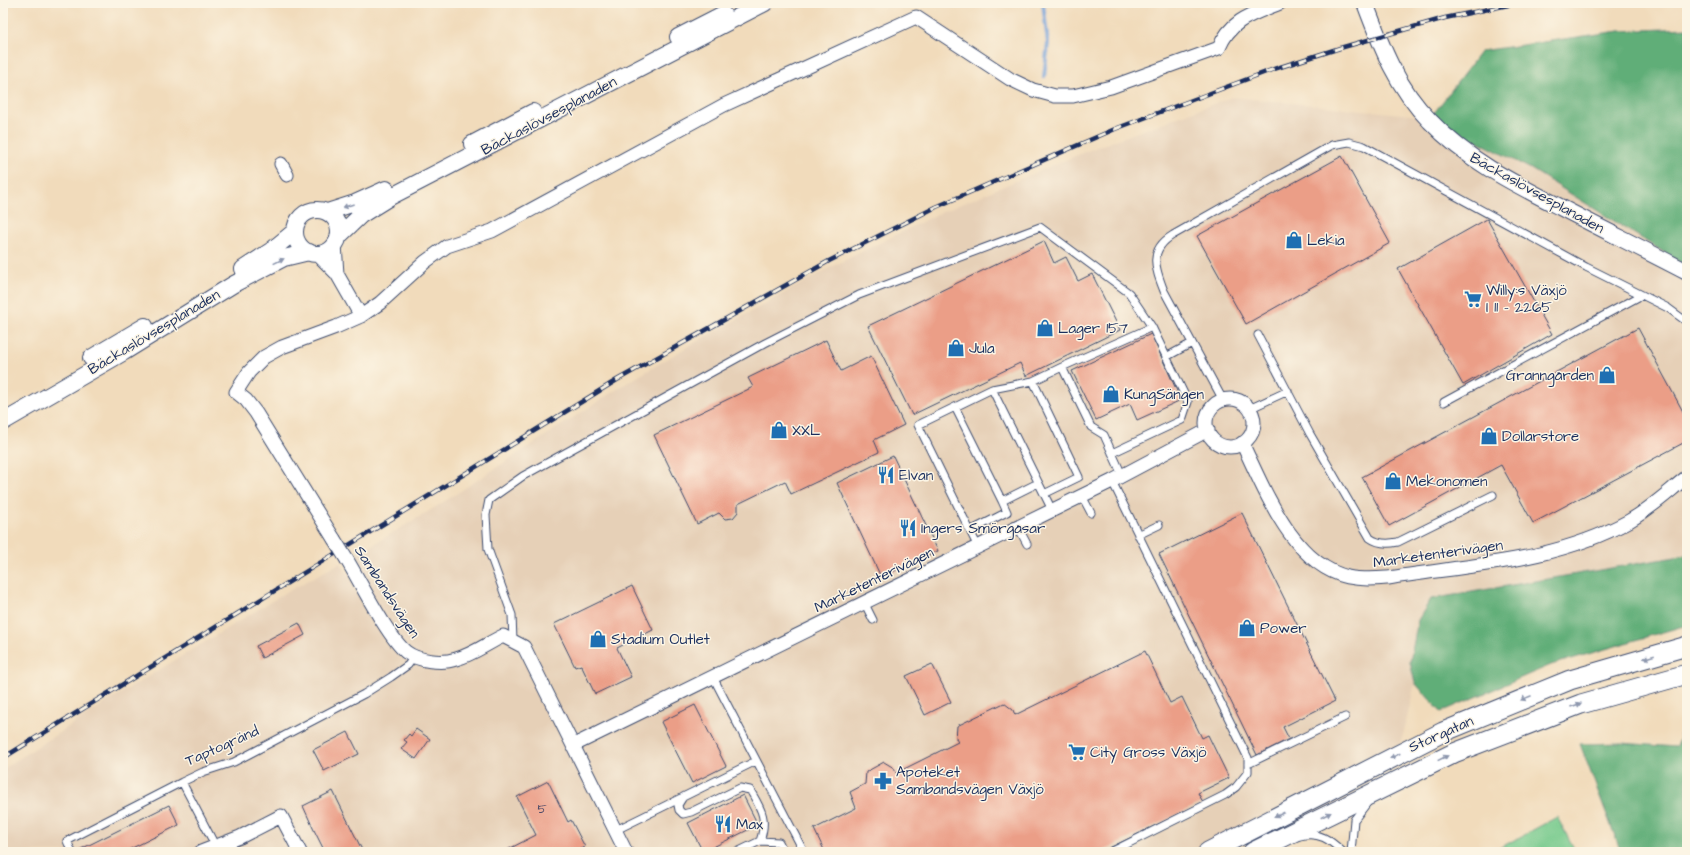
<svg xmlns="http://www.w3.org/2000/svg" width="1690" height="855" font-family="'Architects Daughter',sans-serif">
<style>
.built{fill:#e6d0b7}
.green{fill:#77ca8d;stroke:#497c76}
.forest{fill:#61ae78;stroke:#3e6e6b}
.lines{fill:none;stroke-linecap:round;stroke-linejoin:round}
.stream{stroke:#6f9dd7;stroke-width:4}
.building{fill:#eb9e87}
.service-casing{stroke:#3b496c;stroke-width:9}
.minor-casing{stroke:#3b496c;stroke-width:15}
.tertiary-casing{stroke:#3b496c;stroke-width:18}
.secondary-casing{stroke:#3b496c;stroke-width:21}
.service{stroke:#fff;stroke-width:7}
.minor{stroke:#fff;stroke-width:13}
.tertiary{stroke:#fff;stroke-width:16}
.secondary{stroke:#fff;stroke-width:19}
.rail-casing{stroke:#1b2f5e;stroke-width:4.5}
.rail{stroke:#fcf5e5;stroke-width:3;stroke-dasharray:9;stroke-linecap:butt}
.minor-bridge-casing{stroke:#3b496c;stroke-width:15;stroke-linecap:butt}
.minor-bridge{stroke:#fff;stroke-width:13}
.oneway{fill:#8d97ae}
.labels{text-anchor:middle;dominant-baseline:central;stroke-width:3;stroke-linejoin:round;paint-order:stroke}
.number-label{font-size:13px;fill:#4f4b68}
.street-label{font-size:15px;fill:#1b2f5e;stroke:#fcf5e5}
.poi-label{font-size:15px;fill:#1b2f5e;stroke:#fcf5e5;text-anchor:start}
</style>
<rect width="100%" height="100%" fill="#fcf5e5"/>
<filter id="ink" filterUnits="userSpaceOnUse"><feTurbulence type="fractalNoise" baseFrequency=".025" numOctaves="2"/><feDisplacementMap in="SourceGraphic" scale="8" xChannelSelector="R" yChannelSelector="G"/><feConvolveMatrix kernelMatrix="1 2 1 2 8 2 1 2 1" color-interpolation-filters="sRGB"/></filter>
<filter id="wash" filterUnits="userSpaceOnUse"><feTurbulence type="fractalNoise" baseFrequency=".012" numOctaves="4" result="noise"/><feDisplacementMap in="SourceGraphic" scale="16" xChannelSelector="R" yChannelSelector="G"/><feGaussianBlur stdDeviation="0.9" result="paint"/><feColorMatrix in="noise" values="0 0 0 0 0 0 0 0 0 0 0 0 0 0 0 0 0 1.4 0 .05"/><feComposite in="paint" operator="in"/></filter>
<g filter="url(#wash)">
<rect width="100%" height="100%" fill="#f1dbbb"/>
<!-- built -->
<path class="built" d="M 1232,97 L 1431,117 L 1531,169 L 1687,265 L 1687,556 L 1410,662 L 1415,683 L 1403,735 L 1394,756 L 1208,852 L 3,852 L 3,769 L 105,703 L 285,593 L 340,563 L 378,614 L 354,556 L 439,505 L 622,386 L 687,347 L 833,266 L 942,212 L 1092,149 Z"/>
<!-- green -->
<path class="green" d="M 1557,817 L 1576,852 L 1492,852 Z"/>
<!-- forest -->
<path class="forest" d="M 1687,28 L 1687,265 L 1681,263 L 1531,169 L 1431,117 L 1481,51 L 1619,31 Z
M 1687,555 L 1687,625 L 1551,665 L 1441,712 L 1415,683 L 1410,662 L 1418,620 L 1431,599 Z
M 1687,714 L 1687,848 L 1679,852 L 1621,852 L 1580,744 L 1622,743 L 1676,747 Z"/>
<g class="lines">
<!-- stream -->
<path class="stream" d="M 1043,3 L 1048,43 L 1044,77"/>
</g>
<g id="blocks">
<!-- building -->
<path class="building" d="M 1342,156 L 1390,243 L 1246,324 L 1197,236 Z
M 1487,219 L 1552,334 L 1463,385 L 1398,269 Z
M 1044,241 L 1054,263 L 1066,257 L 1078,281 L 1092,274 L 1120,330 L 1026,376 L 1020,363 L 912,415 L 868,326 Z
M 1638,328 L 1687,419 L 1687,441 L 1533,523 L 1501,465 L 1389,526 L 1362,477 Z
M 1151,334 L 1181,400 L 1137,420 L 1130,404 L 1096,420 L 1072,371 Z
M 826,340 L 841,371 L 871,356 L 904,425 L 874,440 L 879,452 L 791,494 L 785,481 L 738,504 L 738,512 L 733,518 L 725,519 L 719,513 L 697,524 L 654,435 L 753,387 L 748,378 Z
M 893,456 L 938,551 L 881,577 L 837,483 Z
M 1242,513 L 1335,701 L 1283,727 L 1289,739 L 1257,755 L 1159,554 Z
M 632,586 L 653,630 L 617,648 L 631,677 L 595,694 L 581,665 L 575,667 L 554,624 Z
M 299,623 L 305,635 L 262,658 L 256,646 Z
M 1145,651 L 1170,703 L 1182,697 L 1202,738 L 1208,735 L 1229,778 L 1198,793 L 1203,802 L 1101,852 L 825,852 L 814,829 L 856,808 L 850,792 L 865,784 L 866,772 L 884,762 L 894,768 L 896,773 L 958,742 L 956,739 L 957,726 L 1004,703 L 1013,710 L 1015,715 Z
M 932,664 L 951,702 L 925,715 L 906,676 Z
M 695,705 L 726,766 L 692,783 L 661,722 Z
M 416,729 L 430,739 L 416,759 L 401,749 L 407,742 L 404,740 L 409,734 L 411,736 Z
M 348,732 L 359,754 L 324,771 L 313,750 Z
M 548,781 L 568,822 L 571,820 L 585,847 L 581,849 L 583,852 L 503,852 L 536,835 L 517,797 Z
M 333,791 L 363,852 L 325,852 L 313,828 L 303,806 Z
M 743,795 L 758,825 L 703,852 L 688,823 Z
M 169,805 L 179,825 L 124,852 L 80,852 L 79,850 Z"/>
</g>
</g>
<g filter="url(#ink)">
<use href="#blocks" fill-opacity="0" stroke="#3b496c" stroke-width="1"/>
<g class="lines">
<!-- service casing -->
<g class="service-casing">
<path id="service" d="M 1258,335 L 1310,434 L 1370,538 C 1378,544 1388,544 1398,542 L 1493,495
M 1166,357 L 1192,343
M 1033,381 L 1062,367
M 992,389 L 1033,381 L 1079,477 L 1044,494
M 1223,400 L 1164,291 C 1155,268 1148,250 1173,235 L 1332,145 L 1349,142 L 1364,146 L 1586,267 L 1668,308 L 1687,322
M 1444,402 L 1642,295
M 955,407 L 1002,501
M 1249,409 L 1288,391
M 1112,453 L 1182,420 L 1188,402 L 1152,327 L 1062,367 L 1091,427 L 1104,435 L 1122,475
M 1082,496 L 1091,513
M 1018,527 L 1027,544
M 970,531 L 1007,512 L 1002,501 L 1038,483
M 1138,535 L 1159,525
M 978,547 L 918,425 L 992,389 L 1052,510
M 864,602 L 873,620
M 513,641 L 512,615 L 488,549 L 486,515 L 489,500 L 523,476 L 765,343 L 859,295 L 1040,227 L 1129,293 L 1152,327
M 713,677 L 804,852
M 756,761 L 683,797 L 678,805 L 679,810 L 683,814 L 691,812 L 740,788 L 750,790 C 761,809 768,818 760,841
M 1248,764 L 1345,717
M 182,782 L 216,847
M 616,830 L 681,798
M 1300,836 C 1319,831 1330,840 1343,852
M 72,852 L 67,841 L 182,782 L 203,772 L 234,762 L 364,694 L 391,677 L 408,665 L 414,657
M 737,852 L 760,841 L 779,842 L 784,852
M 1111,852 L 1225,795 L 1236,787 L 1248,772 L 1248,758 L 1112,481
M 1351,852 L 1354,820 L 1367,803"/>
</g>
<!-- minor casing -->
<g class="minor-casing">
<path id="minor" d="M 281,164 L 287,175
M 335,244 L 337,274
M 317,254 L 337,274 L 361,316
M1206 423a24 24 0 1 1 48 0a24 24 0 1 1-48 0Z
M 1242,443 C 1265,490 1292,564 1348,577 C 1362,580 1374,579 1388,578 C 1469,565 1555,562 1629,521 C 1650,509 1668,492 1687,477
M 334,539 L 256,413 L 246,400 L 236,392 L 249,372 L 264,357 L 282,347 L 336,327 L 361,316 L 380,303 L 425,262 L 447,246 L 492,231 L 724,105 L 916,17 L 1010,79 L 1033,90 L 1055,96 L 1073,96 L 1111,87 L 1219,48 C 1231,19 1253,14 1280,3
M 347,560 C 361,583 387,636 406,652 C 418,661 442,664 456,659 C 472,655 488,643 503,636 L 524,647 L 626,852
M 574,745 L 1112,481 L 1208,430
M 201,852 L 240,837 L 281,816 L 300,852"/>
</g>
<!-- tertiary casing -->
<g class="tertiary-casing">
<path id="tertiary" d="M 1365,3 C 1381,46 1397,88 1430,121 C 1467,160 1513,183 1560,207 C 1602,229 1645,250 1687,272
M 678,37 L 723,14
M 472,144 L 533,112
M295 232a22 22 0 1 1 44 0a22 22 0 1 1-44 0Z
M 327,212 L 355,203 L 386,189
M 338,237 L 361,215 L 390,197 L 765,3
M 243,269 L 272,250 L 295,231
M 91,358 L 145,326
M 3,422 L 124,352 L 234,284 L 284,258 L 309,252"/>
</g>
<!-- secondary casing -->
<g class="secondary-casing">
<path id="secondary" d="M 1208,852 L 1443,732 L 1570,680 L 1687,646
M 1253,852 L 1454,753 L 1581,704 L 1687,674"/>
</g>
<!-- service -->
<use href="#service" class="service"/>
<!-- minor -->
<use href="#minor" class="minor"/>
<!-- tertiary -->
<use href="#tertiary" class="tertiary"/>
<!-- secondary -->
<use href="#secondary" class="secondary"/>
<!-- rail casing -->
<g class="rail-casing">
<path id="rail" d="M 3,758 L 617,380 L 829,261 L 936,207 L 1115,129 L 1274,69 L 1340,48 L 1445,18 L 1518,3"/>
</g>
<!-- rail -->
<use href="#rail" class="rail"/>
<!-- minor-bridge casing -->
<g class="minor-bridge-casing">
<path id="minor-bridge" d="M 334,539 L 347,560"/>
</g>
<!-- minor-bridge -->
<use href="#minor-bridge" class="minor-bridge"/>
</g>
<!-- one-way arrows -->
<defs><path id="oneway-solid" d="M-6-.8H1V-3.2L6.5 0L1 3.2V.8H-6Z"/></defs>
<g class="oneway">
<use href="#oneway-solid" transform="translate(348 206) rotate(161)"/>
<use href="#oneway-solid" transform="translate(279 261) rotate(-26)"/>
<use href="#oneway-solid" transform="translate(1649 657) rotate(164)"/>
<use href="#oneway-solid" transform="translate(1526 698) rotate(158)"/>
<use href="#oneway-solid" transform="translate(1576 705) rotate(-20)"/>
<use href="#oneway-solid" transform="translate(1395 756) rotate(153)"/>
<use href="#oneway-solid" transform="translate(1443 758) rotate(-26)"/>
<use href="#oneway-solid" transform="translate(1279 815) rotate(153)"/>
<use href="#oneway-solid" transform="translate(1326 815) rotate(-27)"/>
</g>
</g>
<!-- icons -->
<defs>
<g id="shop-bare" transform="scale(1.38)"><path d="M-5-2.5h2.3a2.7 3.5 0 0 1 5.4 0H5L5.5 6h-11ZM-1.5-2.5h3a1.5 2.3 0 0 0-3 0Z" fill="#1f6fb2" stroke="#fcf5e5" stroke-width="2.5" paint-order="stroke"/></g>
<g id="supermarket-bare" transform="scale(1.38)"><path d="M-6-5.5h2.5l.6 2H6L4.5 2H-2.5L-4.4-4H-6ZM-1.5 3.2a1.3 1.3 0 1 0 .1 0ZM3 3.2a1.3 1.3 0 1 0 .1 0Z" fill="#1f6fb2" stroke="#fcf5e5" stroke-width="2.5" paint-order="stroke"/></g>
<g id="restaurant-bare" transform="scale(1.38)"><path d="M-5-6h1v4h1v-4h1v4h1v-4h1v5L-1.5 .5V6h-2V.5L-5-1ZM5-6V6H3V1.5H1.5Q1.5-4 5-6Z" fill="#1f6fb2" stroke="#fcf5e5" stroke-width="2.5" paint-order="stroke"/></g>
<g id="pharmacy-bare" transform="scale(1.38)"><path d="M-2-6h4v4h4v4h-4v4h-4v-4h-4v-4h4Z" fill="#1f6fb2" stroke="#fcf5e5" stroke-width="2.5" paint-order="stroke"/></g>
</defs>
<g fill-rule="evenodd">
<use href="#shop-bare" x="1294" y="240"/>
<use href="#supermarket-bare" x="1473" y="299"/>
<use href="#shop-bare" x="1045" y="328"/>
<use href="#shop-bare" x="956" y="348"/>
<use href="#shop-bare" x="1607" y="375"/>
<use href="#shop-bare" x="1111" y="394"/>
<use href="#shop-bare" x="779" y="430"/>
<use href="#shop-bare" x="1489" y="436"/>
<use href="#restaurant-bare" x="886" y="475"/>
<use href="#shop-bare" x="1393" y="481"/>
<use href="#restaurant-bare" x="908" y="528"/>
<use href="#shop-bare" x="1247" y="628"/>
<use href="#shop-bare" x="598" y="639"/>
<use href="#supermarket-bare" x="1077" y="752"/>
<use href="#pharmacy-bare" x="883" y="781"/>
<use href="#restaurant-bare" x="723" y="824"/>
</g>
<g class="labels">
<!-- number labels -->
<g class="number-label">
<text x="542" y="809">5</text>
</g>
<!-- street labels -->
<g class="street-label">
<text transform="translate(549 116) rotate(-28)">Bäckaslövsesplanaden</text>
<text transform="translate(1537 193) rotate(29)">Bäckaslövsesplanaden</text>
<text transform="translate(154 332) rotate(-31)">Bäckaslövsesplanaden</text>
<text transform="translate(1438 554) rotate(-8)">Marketenterivägen</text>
<text transform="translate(874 580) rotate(-26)">Marketenterivägen</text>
<text transform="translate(387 592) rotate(57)">Sambandsvägen</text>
<text transform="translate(1441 734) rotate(-24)">Storgatan</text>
<text transform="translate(222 746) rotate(-24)">Taptogränd</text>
</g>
<!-- poi labels -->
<g class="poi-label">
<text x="1307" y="240">Lekia</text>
<text x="1486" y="290">Willy:s Växjö<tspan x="1486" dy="17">I 11 - 2265</tspan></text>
<text x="1058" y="328">Lager 157</text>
<text x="969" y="348">Jula</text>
<text x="1594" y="375" text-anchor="end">Granngården</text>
<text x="1124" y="394">KungSängen</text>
<text x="792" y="430">XXL</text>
<text x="1502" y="436">Dollarstore</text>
<text x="899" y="475">Elvan</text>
<text x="1406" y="481">Mekonomen</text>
<text x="921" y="528">Ingers Smörgåsar</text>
<text x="1260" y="628">Power</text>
<text x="611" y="639">Stadium Outlet</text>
<text x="1090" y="752">City Gross Växjö</text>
<text x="896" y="772">Apoteket<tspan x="896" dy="17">Sambandsvägen Växjö</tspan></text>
<text x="736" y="824">Max</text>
</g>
</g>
<!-- margin -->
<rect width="1690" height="855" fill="none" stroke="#fcf5e5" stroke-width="16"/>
</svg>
